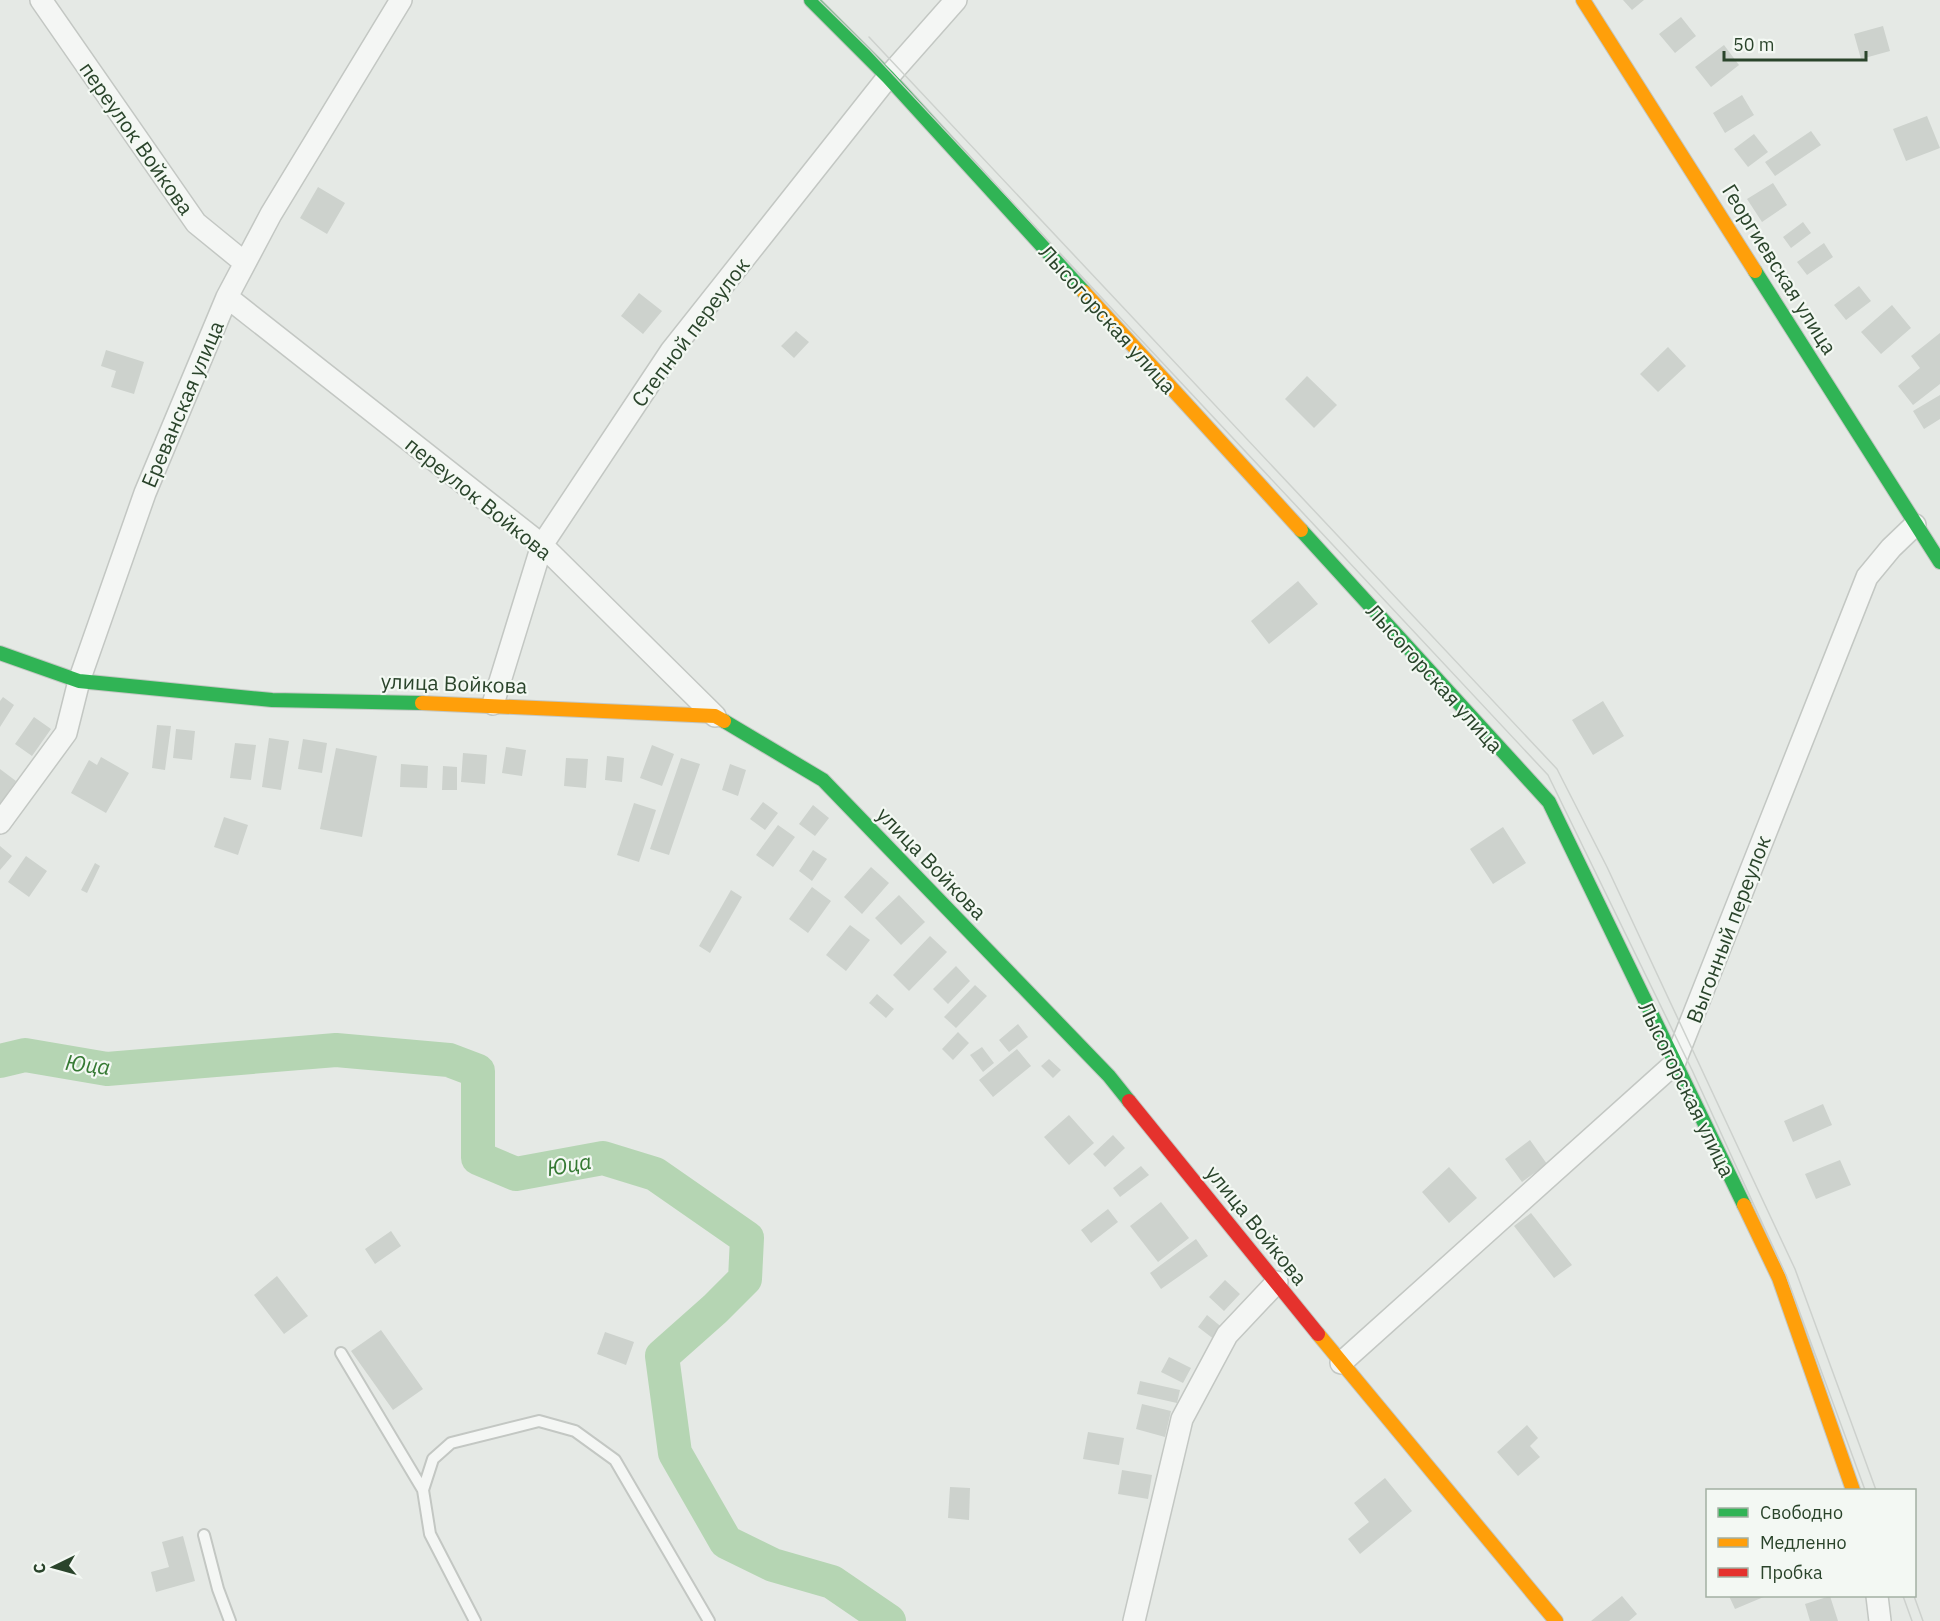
<svg xmlns="http://www.w3.org/2000/svg" width="1940" height="1621" font-family="'IBM Plex Sans',sans-serif">
<style>
.lines{fill:none;stroke-linecap:round;stroke-linejoin:round}
.river{stroke:#b5d5b3;stroke-width:34}
.building{fill:#cdd2cd}
.lane-casing{stroke:#c3c7c3;stroke-width:14}
.street-casing{stroke:#c3c7c3;stroke-width:24}
.fast-casing{stroke:#c3c7c3;stroke-width:16}
.slow-casing{stroke:#c3c7c3;stroke-width:16}
.jam-casing{stroke:#c3c7c3;stroke-width:16}
.lane{stroke:#f4f6f4;stroke-width:10}
.street{stroke:#f4f6f4;stroke-width:21}
.fast{stroke:#30b455;stroke-width:14}
.slow{stroke:#ff9f0a;stroke-width:14}
.jam{stroke:#e5322d;stroke-width:14}
.tram{stroke:#cdd1cd;stroke-width:1.5}
.labels{text-anchor:middle;dominant-baseline:central;stroke-width:4.5;stroke-linejoin:round;paint-order:stroke}
.street-label{font-size:21px;fill:#2a442b;stroke:#f3f8f3}
.water-label{font-size:22px;font-style:italic;fill:#357933;stroke:#f3f8f3}
</style>
<rect width="100%" height="100%" fill="#e5e9e5"/>
<g class="lines">
<!-- river -->
<path class="river" d="M 0,1061 L 25,1055 L 107,1069 L 336,1050 L 449,1060 L 478,1071 L 478,1158 L 516,1174 L 603,1158 L 655,1174 L 747,1238 L 745,1279 L 715,1309 L 662,1356 L 675,1453 L 726,1542 L 773,1565 L 832,1582 L 889,1621"/>
</g>
<!-- building -->
<path class="building" d="M 1623,0 L 1644,0 L 1632,10 Z
M 1681,17 L 1696,36 L 1675,53 L 1659,34 Z
M 1883,26 L 1890,51 L 1861,59 L 1854,34 Z
M 1724,45 L 1739,65 L 1711,87 L 1695,67 Z
M 1742,95 L 1754,115 L 1725,133 L 1713,113 Z
M 1927,116 L 1940,148 L 1906,161 L 1893,129 Z
M 1811,131 L 1821,145 L 1775,176 L 1765,162 Z
M 1754,134 L 1768,152 L 1748,167 L 1734,149 Z
M 1773,183 L 1787,205 L 1762,222 L 1747,199 Z
M 318,187 L 345,203 L 327,234 L 300,218 Z
M 1803,222 L 1811,233 L 1791,248 L 1783,237 Z
M 1824,243 L 1833,257 L 1807,275 L 1797,262 Z
M 1859,286 L 1871,301 L 1846,320 L 1834,305 Z
M 639,293 L 662,311 L 643,334 L 621,316 Z
M 1892,305 L 1911,328 L 1881,354 L 1861,332 Z
M 796,331 L 809,342 L 794,358 L 781,346 Z
M 1940,333 L 1940,384 L 1913,405 L 1898,386 L 1920,368 L 1911,356 Z
M 1668,347 L 1686,366 L 1658,392 L 1640,374 Z
M 106,350 L 144,362 L 134,394 L 111,387 L 116,371 L 101,366 Z
M 1307,376 L 1337,405 L 1314,428 L 1285,399 Z
M 1940,395 L 1940,419 L 1924,429 L 1913,411 Z
M 1298,581 L 1318,604 L 1269,644 L 1251,621 Z
M 3,697 L 14,705 L 0,727 L 0,701 Z
M 1603,701 L 1624,736 L 1593,755 L 1572,720 Z
M 34,717 L 51,729 L 32,756 L 15,744 Z
M 157,725 L 171,726 L 165,770 L 152,768 Z
M 176,729 L 195,731 L 192,760 L 173,758 Z
M 269,738 L 289,741 L 281,790 L 262,787 Z
M 303,739 L 327,743 L 322,773 L 298,769 Z
M 235,743 L 256,745 L 251,780 L 230,778 Z
M 652,745 L 674,754 L 662,786 L 640,778 Z
M 506,747 L 526,750 L 522,776 L 502,773 Z
M 336,748 L 377,756 L 362,837 L 320,829 Z
M 463,753 L 487,755 L 485,784 L 461,782 Z
M 607,756 L 624,758 L 622,782 L 605,780 Z
M 101,757 L 129,773 L 106,813 L 71,793 L 89,760 L 97,765 Z
M 566,758 L 588,759 L 586,788 L 564,786 Z
M 681,758 L 700,764 L 669,855 L 650,849 Z
M 401,764 L 428,766 L 427,788 L 400,787 Z
M 730,764 L 746,770 L 738,796 L 722,790 Z
M 443,766 L 457,767 L 457,790 L 442,790 Z
M 0,769 L 16,781 L 0,804 Z
M 763,802 L 778,813 L 765,830 L 750,819 Z
M 634,803 L 656,810 L 639,862 L 617,855 Z
M 813,805 L 829,818 L 815,836 L 799,824 Z
M 224,817 L 248,825 L 238,855 L 214,847 Z
M 778,825 L 795,837 L 773,867 L 756,855 Z
M 1503,827 L 1526,863 L 1493,884 L 1470,849 Z
M 0,846 L 12,856 L 0,870 Z
M 813,850 L 827,859 L 812,881 L 799,871 Z
M 26,856 L 47,871 L 29,897 L 8,882 Z
M 95,863 L 100,866 L 87,893 L 81,890 Z
M 871,867 L 889,883 L 862,914 L 844,897 Z
M 812,887 L 831,901 L 808,933 L 789,919 Z
M 731,890 L 742,897 L 710,953 L 699,946 Z
M 899,895 L 925,922 L 901,945 L 875,918 Z
M 850,925 L 870,940 L 846,971 L 826,955 Z
M 930,936 L 947,952 L 909,991 L 893,975 Z
M 956,966 L 970,981 L 948,1004 L 933,989 Z
M 975,985 L 987,996 L 956,1028 L 944,1017 Z
M 877,994 L 894,1009 L 886,1018 L 869,1003 Z
M 1018,1024 L 1028,1037 L 1009,1052 L 999,1040 Z
M 958,1032 L 969,1043 L 953,1060 L 942,1049 Z
M 982,1047 L 994,1063 L 983,1072 L 970,1055 Z
M 1017,1049 L 1031,1066 L 993,1097 L 979,1080 Z
M 1049,1059 L 1061,1070 L 1053,1078 L 1041,1066 Z
M 1823,1104 L 1832,1125 L 1793,1142 L 1784,1121 Z
M 1069,1115 L 1094,1143 L 1069,1165 L 1044,1137 Z
M 1113,1135 L 1125,1148 L 1105,1167 L 1093,1154 Z
M 1530,1140 L 1547,1164 L 1522,1182 L 1505,1159 Z
M 1840,1160 L 1851,1185 L 1816,1199 L 1805,1174 Z
M 1141,1166 L 1149,1175 L 1120,1197 L 1113,1188 Z
M 1449,1167 L 1477,1198 L 1449,1223 L 1422,1192 Z
M 1161,1202 L 1189,1238 L 1158,1262 L 1130,1226 Z
M 1108,1209 L 1118,1222 L 1091,1243 L 1081,1230 Z
M 1531,1213 L 1572,1265 L 1554,1278 L 1514,1226 Z
M 391,1231 L 401,1246 L 375,1264 L 365,1249 Z
M 1196,1239 L 1208,1256 L 1161,1289 L 1150,1273 Z
M 277,1276 L 308,1316 L 284,1334 L 254,1295 Z
M 1225,1280 L 1240,1294 L 1224,1311 L 1209,1297 Z
M 1207,1315 L 1224,1329 L 1215,1340 L 1198,1327 Z
M 381,1330 L 423,1389 L 393,1410 L 351,1351 Z
M 605,1332 L 634,1342 L 626,1365 L 597,1354 Z
M 1169,1357 L 1191,1368 L 1183,1383 L 1161,1372 Z
M 1140,1381 L 1180,1390 L 1177,1403 L 1137,1394 Z
M 1142,1404 L 1171,1411 L 1165,1437 L 1136,1429 Z
M 1527,1425 L 1538,1438 L 1530,1446 L 1540,1457 L 1518,1476 L 1497,1452 Z
M 1088,1432 L 1124,1438 L 1119,1465 L 1083,1459 Z
M 1122,1470 L 1152,1475 L 1148,1499 L 1118,1494 Z
M 1385,1478 L 1412,1511 L 1360,1554 L 1348,1539 L 1369,1522 L 1354,1503 Z
M 950,1487 L 970,1488 L 969,1520 L 948,1518 Z
M 183,1536 L 195,1581 L 156,1592 L 151,1572 L 169,1567 L 162,1542 Z
M 1622,1596 L 1637,1614 L 1629,1621 L 1591,1621 Z
M 1729,1596 L 1766,1596 L 1735,1609 Z
M 1830,1596 L 1838,1621 L 1810,1621 L 1805,1604 Z"/>
<g class="lines">
<!-- lane casing -->
<g class="lane-casing">
<path id="lane" d="M 341,1353 L 423,1490
M 204,1535 L 218,1589 L 230,1621
M 475,1621 L 430,1534 L 423,1490 L 433,1459 L 451,1443 L 539,1421 L 575,1431 L 615,1460 L 709,1621"/>
</g>
<!-- street casing -->
<g class="street-casing">
<path id="street" d="M 41,0 L 196,223 L 245,263
M 227,297 L 542,545 L 715,716
M 493,704 L 542,545 L 671,351 L 888,77 L 956,0
M 0,823 L 66,733 L 79,681 L 145,493 L 227,297 L 271,214 L 401,0
M 1341,1363 L 1674,1064 L 1867,577 L 1891,548 L 1915,525
M 1877,1596 L 1880,1621
M 1134,1621 L 1182,1419 L 1227,1335 L 1277,1282"/>
</g>
<!-- fast casing -->
<g class="fast-casing">
<path id="fast" d="M 811,0 L 888,77 L 1084,292
M 1755,271 L 1940,562
M 1301,530 L 1549,802 L 1744,1205
M 0,653 L 79,681 L 272,700 L 422,703
M 724,721 L 823,780 L 1109,1076 L 1129,1101"/>
</g>
<!-- slow casing -->
<g class="slow-casing">
<path id="slow" d="M 1583,0 L 1755,271
M 1084,292 L 1301,530
M 422,703 L 715,716 L 724,721
M 1744,1205 L 1779,1278 L 1853,1490
M 1318,1334 L 1556,1621"/>
</g>
<!-- jam casing -->
<g class="jam-casing">
<path id="jam" d="M 1129,1101 L 1318,1334"/>
</g>
<!-- lane -->
<use href="#lane" class="lane"/>
<!-- street -->
<use href="#street" class="street"/>
<!-- fast -->
<use href="#fast" class="fast"/>
<!-- slow -->
<use href="#slow" class="slow"/>
<!-- jam -->
<use href="#jam" class="jam"/>
<!-- tram -->
<path class="tram" d="M 819,0 L 870,50 L 1548,775 L 1692,1070 L 1786,1275 L 1865,1490
M 869,37 L 1557,769 L 1607,867 L 1795,1269 L 1876,1490
M 1903,1596 L 1912,1621
M 1914,1596 L 1923,1621"/>
</g>
<g class="labels">
<!-- street labels -->
<g class="street-label">
<text transform="translate(137 138) rotate(55)">переулок Войкова</text>
<text transform="translate(1780 269) rotate(58)">Георгиевская улица</text>
<text transform="translate(1108 319) rotate(48)">Лысогорская улица</text>
<text transform="translate(690 332) rotate(-53)">Степной переулок</text>
<text transform="translate(182 404) rotate(-67)">Ереванская улица</text>
<text transform="translate(479 498) rotate(39)">переулок Войкова</text>
<text transform="translate(1435 678) rotate(48)">Лысогорская улица</text>
<text transform="translate(454 683) rotate(2)">улица Войкова</text>
<text transform="translate(932 863) rotate(46)">улица Войкова</text>
<text transform="translate(1728 929) rotate(-69)">Выгонный переулок</text>
<text transform="translate(1687 1089) rotate(64)">Лысогорская улица</text>
<text transform="translate(1257 1225) rotate(51)">улица Войкова</text>
</g>
<!-- water labels -->
<g class="water-label">
<text transform="translate(88 1064) rotate(7)">Юца</text>
<text transform="translate(569 1164) rotate(-10)">Юца</text>
</g>
</g>
<!-- legend -->
<rect x="1706" y="1489" width="210" height="108" fill="#f3f8f3" stroke="#a3b0a3" stroke-width="1.5"/>
<rect x="1718" y="1508" width="30" height="9" fill="#30b455" stroke="#a3b0a3" stroke-width="1.5"/>
<text x="1760" y="1519" font-size="18" fill="#2a442b">Свободно</text>
<rect x="1718" y="1538" width="30" height="9" fill="#ff9f0a" stroke="#a3b0a3" stroke-width="1.5"/>
<text x="1760" y="1549" font-size="18" fill="#2a442b">Медленно</text>
<rect x="1718" y="1568" width="30" height="9" fill="#e5322d" stroke="#a3b0a3" stroke-width="1.5"/>
<text x="1760" y="1579" font-size="18" fill="#2a442b">Пробка</text>
<!-- north arrow -->
<g transform="translate(54 1567) rotate(265)" stroke="#f3f8f3" stroke-width="4.5" paint-order="stroke">
<path d="M0-4.5L10 22L0 15L-10 22Z" fill="#2a442b"/>
<text y="-9" font-size="16" font-weight="bold" text-anchor="middle" fill="#2a442b">С</text>
</g>
<!-- scale -->
<path d="M1724 51v9h142v-9" fill="none" stroke="#2a442b" stroke-width="3"/>
<text x="1733" y="51" font-size="18" fill="#2a442b" stroke="#f3f8f3" stroke-width="4.5" paint-order="stroke">50 m</text>
</svg>
